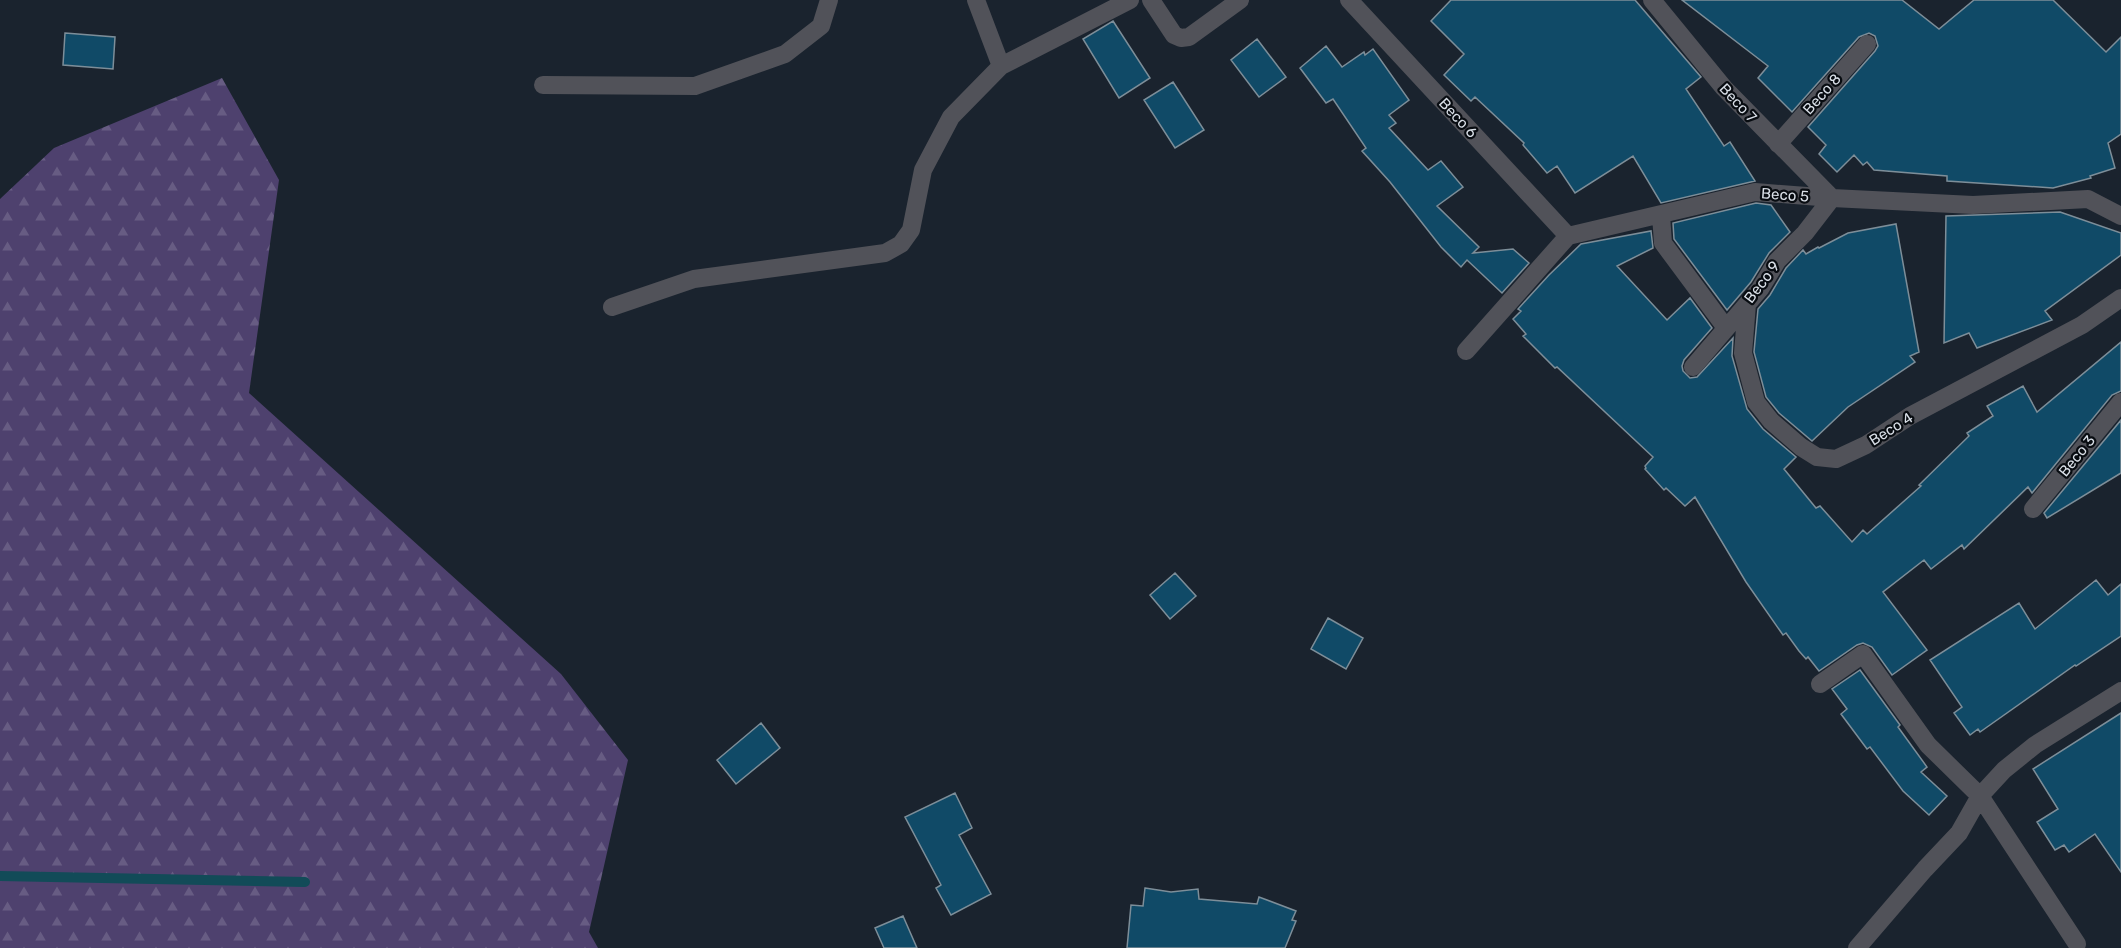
<svg xmlns="http://www.w3.org/2000/svg" width="2121" height="948" font-family="Rubik,sans-serif">
<style>
.forest{fill:url(#forest-firs)}
.lines{fill:none;stroke-linecap:round;stroke-linejoin:round}
.stream{stroke:#124b58;stroke-width:10}
.building{fill:#104a67;stroke:#7d8e99;stroke-width:1.5}
.minor{stroke:#515259;stroke-width:18}
.labels{text-anchor:middle;dominant-baseline:central;stroke-width:4.5;stroke-linejoin:round;paint-order:stroke}
.street-label{font-size:15px;fill:#d9dfe7;stroke:#080c11}
</style>
<defs>
<pattern id="forest-firs" width="22" height="20" patternUnits="userSpaceOnUse" patternTransform="scale(1.5)"><rect width="22" height="20" fill="#4e416e"/><path d="M5 1l3.5 6h-7zM16 11l3.5 6h-7z" fill="#675c83"/></pattern>
</defs>
<rect width="100%" height="100%" fill="#1a232e"/>
<!-- forest -->
<path class="forest" d="M 222,78 L 279,180 L 249,393 L 561,674 L 628,760 L 589,932 L 598,948 L 0,948 L 0,199 L 54,148 Z"/>
<g class="lines">
<!-- stream -->
<path class="stream" d="M 0,876 L 305,882"/>
</g>
<!-- building -->
<path class="building" d="M 1451,0 L 1635,0 L 1701,77 L 1686,89 L 1724,146 L 1730,142 L 1755,181 L 1661,203 L 1633,156 L 1575,193 L 1557,166 L 1547,173 L 1523,145 L 1524,143 L 1475,97 L 1471,101 L 1444,75 L 1464,54 L 1431,21 Z
M 1682,0 L 1902,0 L 1939,29 L 1974,0 L 2053,0 L 2106,52 L 2121,37 L 2121,134 L 2108,143 L 2115,168 L 2090,176 L 2091,178 L 2053,188 L 1947,181 L 1947,176 L 1874,170 L 1867,162 L 1863,165 L 1854,155 L 1837,172 L 1819,154 L 1826,145 L 1808,127 L 1875,51 L 1878,46 L 1875,36 L 1869,33 L 1859,37 L 1792,112 L 1758,78 L 1768,66 Z
M 1113,21 L 1150,78 L 1119,98 L 1083,39 Z
M 65,33 L 115,37 L 113,69 L 63,65 Z
M 1257,39 L 1286,77 L 1259,97 L 1231,60 Z
M 1326,46 L 1342,67 L 1364,52 L 1365,55 L 1373,49 L 1409,100 L 1389,115 L 1396,123 L 1389,128 L 1428,170 L 1441,161 L 1463,187 L 1437,206 L 1479,247 L 1473,253 L 1513,249 L 1529,263 L 1502,293 L 1467,260 L 1461,267 L 1441,247 L 1390,182 L 1362,151 L 1366,148 L 1333,99 L 1326,103 L 1300,68 Z
M 1173,82 L 1204,130 L 1175,148 L 1144,100 Z
M 1756,203 L 1771,205 L 1790,232 L 1769,253 L 1751,282 L 1727,310 L 1674,239 L 1673,223 Z
M 2060,212 L 2121,233 L 2121,255 L 2045,311 L 2052,320 L 1977,348 L 1969,333 L 1944,343 L 1946,216 Z
M 1896,224 L 1919,352 L 1910,356 L 1915,362 L 1848,407 L 1812,441 L 1779,413 L 1766,397 L 1754,352 L 1758,309 L 1770,295 L 1786,268 L 1803,250 L 1806,254 L 1818,247 L 1819,248 L 1848,233 Z
M 1651,231 L 1653,248 L 1617,266 L 1667,320 L 1690,298 L 1712,328 L 1684,360 L 1682,366 L 1683,371 L 1690,378 L 1697,377 L 1733,338 L 1732,356 L 1747,409 L 1763,429 L 1796,457 L 1784,469 L 1816,508 L 1820,506 L 1852,542 L 1863,530 L 1867,534 L 1921,486 L 1919,485 L 1969,436 L 1967,433 L 1993,416 L 1987,406 L 2023,386 L 2037,412 L 2121,342 L 2121,391 L 2112,395 L 2032,493 L 2028,487 L 1964,549 L 1962,545 L 1931,569 L 1924,560 L 1883,592 L 1927,650 L 1892,675 L 1872,647 L 1863,643 L 1857,645 L 1819,671 L 1808,657 L 1806,659 L 1799,651 L 1786,633 L 1783,635 L 1746,582 L 1695,497 L 1685,506 L 1666,488 L 1664,490 L 1645,469 L 1646,468 L 1645,466 L 1653,457 L 1557,367 L 1555,368 L 1523,336 L 1526,334 L 1513,319 L 1521,311 L 1518,309 L 1549,275 L 1581,244 Z
M 2121,420 L 2121,473 L 2047,518 L 2044,513 Z
M 1175,573 L 1196,596 L 1170,619 L 1150,595 Z
M 2096,580 L 2108,595 L 2121,584 L 2121,636 L 2076,666 L 2075,665 L 1980,732 L 1978,729 L 1970,735 L 1954,713 L 1962,707 L 1930,660 L 2019,603 L 2035,629 Z
M 1328,618 L 1363,638 L 1346,669 L 1311,649 Z
M 1860,670 L 1900,725 L 1898,727 L 1927,767 L 1921,772 L 1947,796 L 1929,815 L 1903,791 L 1870,747 L 1867,749 L 1841,714 L 1847,709 L 1832,689 Z
M 2121,713 L 2121,872 L 2095,834 L 2069,852 L 2064,845 L 2055,850 L 2037,822 L 2058,809 L 2033,769 Z
M 761,723 L 780,748 L 736,784 L 717,760 Z
M 955,793 L 972,828 L 959,835 L 991,894 L 951,915 L 936,888 L 941,885 L 905,817 Z
M 1145,888 L 1171,892 L 1198,889 L 1199,899 L 1257,904 L 1259,897 L 1296,911 L 1292,920 L 1296,921 L 1285,948 L 1127,948 L 1131,905 L 1143,906 Z
M 903,916 L 917,948 L 884,948 L 875,928 Z"/>
<g class="lines">
<!-- minor -->
<path class="minor" d="M 976,0 L 1001,66 L 1130,0
M 1151,0 L 1174,35 L 1181,38 L 1189,37 L 1240,0
M 1349,0 L 1568,236
M 1652,0 L 1724,88 L 1832,198
M 543,85 L 695,86 L 785,54 L 821,26 L 829,0
M 1778,144 L 1867,44
M 1661,215 L 1663,243 L 1726,328
M 1747,304 L 1743,353 L 1756,402 L 1771,421 L 1801,447 L 1817,457 L 1836,459 L 1866,445 L 1910,416 L 2082,325 L 2121,298
M 612,307 L 694,279 L 885,253 L 901,244 L 911,230 L 923,170 L 951,117 L 1001,66
M 1466,351 L 1568,236 L 1755,192 L 1832,198 L 1973,205 L 2088,199 L 2121,216
M 1693,367 L 1760,289 L 1777,261 L 1805,233 L 1832,198
M 2033,509 L 2121,402
M 1820,684 L 1863,654 L 1928,745 L 1980,796 L 2077,944
M 1857,948 L 1925,869 L 1959,833 L 1980,796 L 2004,770 L 2035,745 L 2121,691"/>
</g>
<g class="labels">
<!-- street labels -->
<g class="street-label">
<text transform="translate(1822 94) rotate(-48)">Beco 8</text>
<text transform="translate(1738 103) rotate(47)">Beco 7</text>
<text transform="translate(1458 118) rotate(47)">Beco 6</text>
<text transform="translate(1785 195) rotate(4)">Beco 5</text>
<text transform="translate(1762 282) rotate(-53)">Beco 9</text>
<text transform="translate(1891 429) rotate(-32)">Beco 4</text>
<text transform="translate(2077 456) rotate(-51)">Beco 3</text>
</g>
</g>
</svg>
